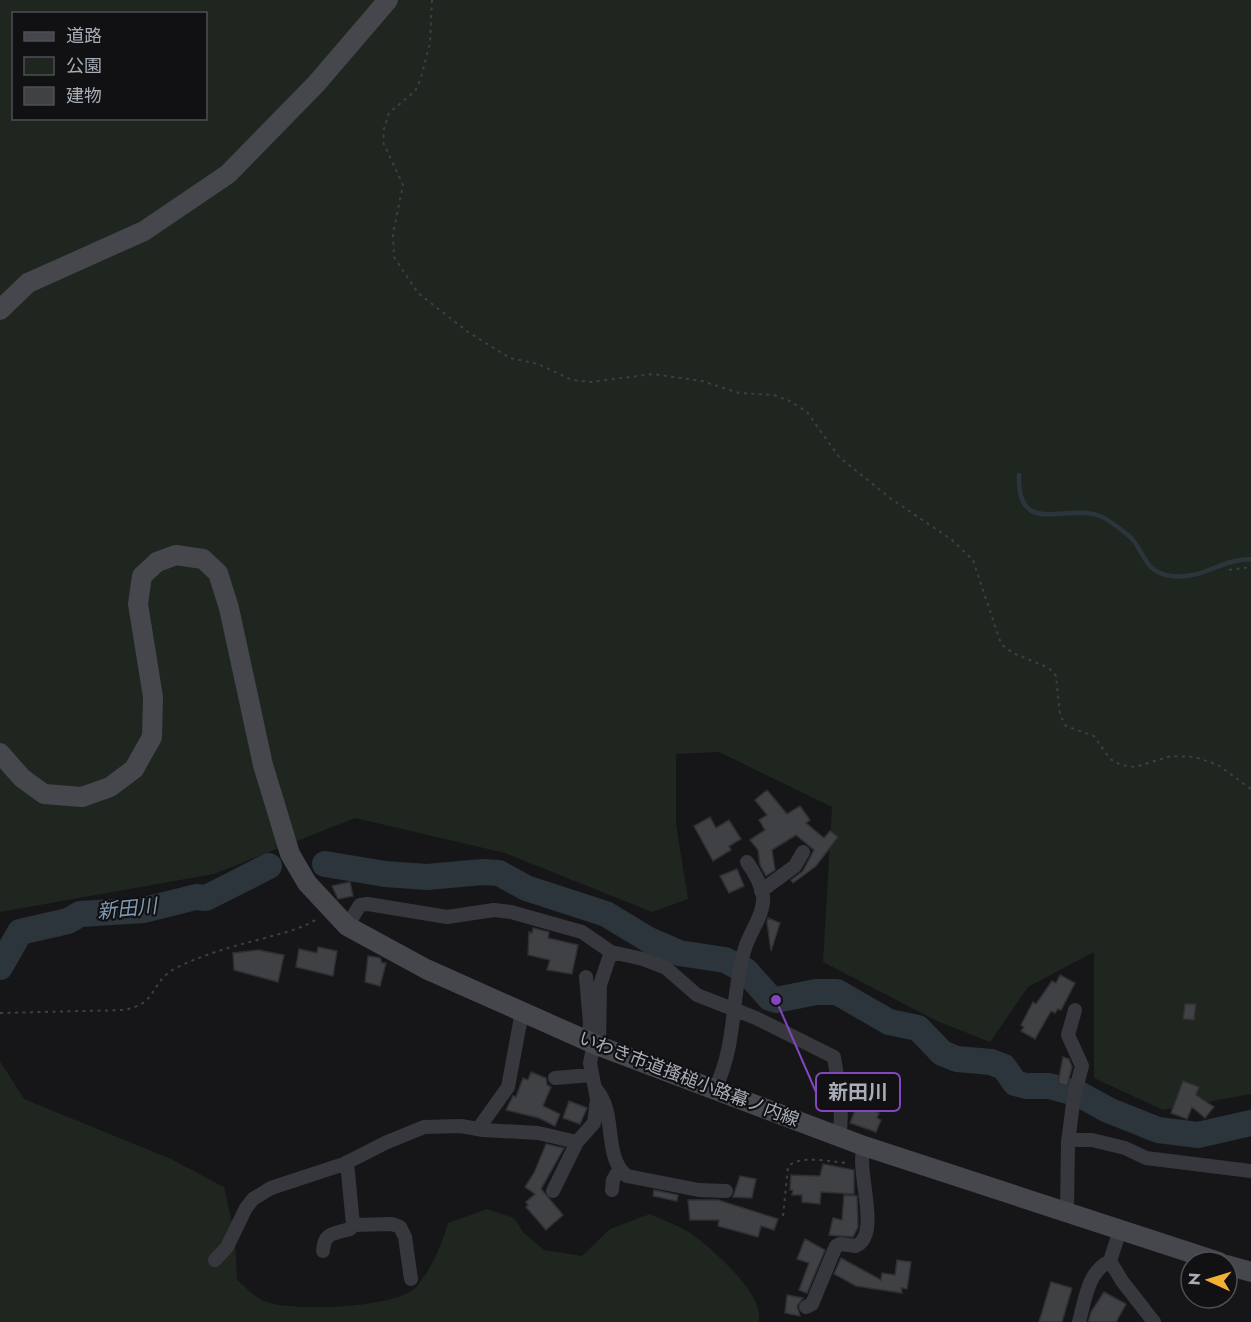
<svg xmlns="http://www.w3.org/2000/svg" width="1251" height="1322" font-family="Jost,'Noto Sans JP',sans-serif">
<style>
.green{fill:#1e261f;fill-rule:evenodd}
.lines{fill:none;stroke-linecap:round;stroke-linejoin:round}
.stream{stroke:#2c353c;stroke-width:4.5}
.river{stroke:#2c353c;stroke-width:26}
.building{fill:#404145;stroke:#303034;stroke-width:1.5}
.path{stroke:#3d3f44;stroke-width:2;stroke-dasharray:3 4.5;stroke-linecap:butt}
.street{stroke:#37383d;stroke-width:14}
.secondary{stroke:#45474d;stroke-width:20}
.labels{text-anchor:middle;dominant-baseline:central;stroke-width:4.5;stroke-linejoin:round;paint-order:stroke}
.street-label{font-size:18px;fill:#a8adb8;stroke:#111113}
.water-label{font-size:20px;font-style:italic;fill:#7f9bb3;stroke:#111113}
.leader{fill:none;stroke:#8446be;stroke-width:2}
.callout-dot{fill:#8446be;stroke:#111113;stroke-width:2}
.callout{fill:#111113;stroke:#8446be;stroke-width:2}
.callout-label{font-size:20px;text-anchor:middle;font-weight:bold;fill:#a8adb8}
</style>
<rect width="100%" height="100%" fill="#161618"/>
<!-- green -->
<path class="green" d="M 0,0 L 1251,0 L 1251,1094 L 1163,1110 L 1094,1078 L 1094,952 L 1028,987 L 990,1042 L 937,1021 L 823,962 L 832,807 L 719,752 L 676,754 L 676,824 L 688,899 L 652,912 L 505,853 L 355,818 L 214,874 L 0,912 ZM 14,14 L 206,14 L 206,118 L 14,118 Z
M 0,1061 L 24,1099 L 171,1159 L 224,1187 L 235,1236 L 237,1280 C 245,1286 253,1296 262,1300 C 287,1313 396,1308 415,1288 C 432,1269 441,1246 448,1223 L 487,1209 L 514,1218 L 523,1232 L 544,1250 L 582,1256 L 610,1229 L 650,1214 C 664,1221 681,1226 693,1235 C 715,1252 764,1293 759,1322 L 0,1322 Z"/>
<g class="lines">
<!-- stream -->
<path class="stream" d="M 1019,475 C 1017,538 1065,503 1100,516 C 1108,519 1116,526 1123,531 C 1146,546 1140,572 1171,576 C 1203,580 1221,559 1251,559"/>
<!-- river -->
<path class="river" d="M 325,864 L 385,874 L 427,877 L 483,872 L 499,873 L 526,888 L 606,914 L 649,940 L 679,953 L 725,960 L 746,971 L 770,998 L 776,1000 L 816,992 L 837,992 L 889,1022 L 918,1028 L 942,1053 L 957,1059 L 991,1062 L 1004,1067 L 1015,1083 L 1026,1086 L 1049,1086 L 1079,1094 L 1108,1110 L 1158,1130 L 1198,1135 L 1251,1123
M 0,967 L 20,932 L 68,921 L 80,914 L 144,910 L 196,897 L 206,898 L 269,866"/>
</g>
<!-- building -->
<path class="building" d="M 767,790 L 787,814 L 800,806 L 810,820 L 806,823 L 824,838 L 830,831 L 838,837 L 816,866 L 793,883 L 791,880 L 803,871 L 814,850 L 796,835 L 772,850 L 775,870 L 766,876 L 760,865 L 758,850 L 750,840 L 765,830 L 759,820 L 767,815 L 755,800 Z
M 710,817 L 716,828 L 729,820 L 741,839 L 729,846 L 731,850 L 713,861 L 694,826 Z
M 737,869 L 744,886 L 729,893 L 720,876 Z
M 350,882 L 353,896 L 338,899 L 332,886 Z
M 768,918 L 780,923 L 771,951 L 767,922 Z
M 533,928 L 549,932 L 548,938 L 578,945 L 572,974 L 547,970 L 550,960 L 528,955 L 529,932 L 532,933 Z
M 318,947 L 337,951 L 333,976 L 296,967 L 299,949 L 317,953 Z
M 258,950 L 284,955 L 278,982 L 234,970 L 233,953 Z
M 368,956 L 380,958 L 382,963 L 386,963 L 380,986 L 365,982 Z
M 1060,975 L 1075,983 L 1061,1010 L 1058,1009 L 1055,1013 L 1051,1011 L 1035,1039 L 1021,1031 L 1024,1027 L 1021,1025 L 1033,1002 L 1036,1004 L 1052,981 L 1056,983 Z
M 1185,1004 L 1196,1004 L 1194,1020 L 1183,1019 Z
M 1063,1057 L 1069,1059 L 1072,1067 L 1067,1086 L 1058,1083 Z
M 531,1072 L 546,1078 L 547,1085 L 551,1087 L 543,1106 L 560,1114 L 555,1126 L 539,1118 L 506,1110 L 513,1096 L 516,1097 L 523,1078 L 528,1080 Z
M 1183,1081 L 1199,1087 L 1196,1095 L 1214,1107 L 1205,1118 L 1192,1107 L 1187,1119 L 1171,1113 Z
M 569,1101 L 587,1108 L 580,1124 L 563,1118 Z
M 857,1105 L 879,1113 L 877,1118 L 881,1120 L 876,1132 L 850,1123 Z
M 546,1144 L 564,1148 L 541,1189 L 563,1215 L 546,1230 L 526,1207 L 528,1205 L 526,1202 L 535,1194 L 525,1187 L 534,1173 Z
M 823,1164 L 854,1170 L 854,1194 L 821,1192 L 820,1204 L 802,1202 L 802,1195 L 792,1195 L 793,1190 L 790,1190 L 791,1175 L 820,1176 Z
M 740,1176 L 756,1179 L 752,1198 L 733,1197 Z
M 654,1190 L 678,1195 L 677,1201 L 653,1196 Z
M 844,1195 L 857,1196 L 858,1227 L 853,1237 L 829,1235 L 833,1218 L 842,1220 Z
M 688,1200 L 718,1200 L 778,1219 L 774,1230 L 761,1226 L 758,1237 L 718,1226 L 719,1220 L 690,1220 Z
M 805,1239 L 825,1250 L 807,1293 L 799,1290 L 809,1263 L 797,1259 Z
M 841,1258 L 881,1280 L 882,1273 L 895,1275 L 897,1260 L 911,1262 L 907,1289 L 901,1288 L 902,1293 L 856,1286 L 834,1274 Z
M 1051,1282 L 1072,1288 L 1062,1322 L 1039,1322 Z
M 1104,1292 L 1126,1304 L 1116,1322 L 1088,1322 L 1091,1312 Z
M 787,1295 L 803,1298 L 797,1306 L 800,1316 L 785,1313 Z"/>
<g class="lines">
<!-- path -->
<path class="path" d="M 432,0 L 430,43 L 420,81 L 415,91 L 389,113 L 384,129 L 383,142 L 403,185 L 393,234 L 394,257 L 418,293 L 468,332 L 510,358 L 538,364 L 572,380 L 591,382 L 653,374 L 702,381 L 739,393 L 774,395 L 790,401 L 807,412 L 839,457 L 890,498 L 952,540 L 973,560 L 1001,644 L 1013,653 L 1049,668 L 1056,676 L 1060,715 L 1066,726 L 1094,736 L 1110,759 L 1121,765 L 1135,767 L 1171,756 L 1195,757 L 1218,765 L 1251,789
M 1229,570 L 1251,567
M 0,1013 L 124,1010 C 160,1003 148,983 176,968 C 204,954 234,946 265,938 C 283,933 301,929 317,919
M 783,1216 L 788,1167 C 799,1154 832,1162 848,1163"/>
<!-- street -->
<path class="street" d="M 761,891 L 795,866 L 803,852
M 347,926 L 360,905 L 368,904 L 447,917 L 494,910 L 511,912 L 582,932 L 611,952 L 643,959 L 666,968 L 697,995 L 756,1018 L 834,1057 C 838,1084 844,1109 839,1136
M 586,977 L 590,1024 L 588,1041
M 599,1046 L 600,985 L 611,952
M 555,1078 L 591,1075
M 596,1089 C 618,1114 602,1156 627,1176 L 699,1190 L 726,1191
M 715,1089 C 738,1041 730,997 745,948 C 750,932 765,913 763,896 C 761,884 754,872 747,862
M 478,1129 L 508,1087 L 522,1012
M 1069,1140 L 1092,1140 L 1125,1148 L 1146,1158 L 1251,1171
M 612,1190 L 613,1180 L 620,1168
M 553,1191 L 577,1142 L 594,1123 L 597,1099 L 590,1063 L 594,1043
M 1067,1212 L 1068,1142 L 1074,1096 L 1082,1066 L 1068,1035 L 1075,1010
M 353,1225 L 392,1224 L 400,1227 L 405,1237 L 411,1279
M 323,1251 C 324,1232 334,1234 350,1229 L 353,1225 L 347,1162
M 215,1260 L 227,1247 L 246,1208 L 253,1199 L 271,1188 L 344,1164 L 385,1143 L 424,1127 L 461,1126 L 483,1130 L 538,1133 L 577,1142
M 1110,1261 L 1122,1281 L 1154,1322
M 806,1307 L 812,1304 L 836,1246 L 840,1244 L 856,1246 C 882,1234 855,1171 864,1146
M 1079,1322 C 1085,1300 1088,1271 1110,1261 L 1120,1230"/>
<!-- secondary -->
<path class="secondary" d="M 0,310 L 28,283 L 144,231 L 228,174 L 316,84 L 388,0
M 0,753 L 22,778 L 44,794 L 82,797 L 110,787 L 134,769 L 152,737 L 153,697 L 138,604 L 142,576 L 157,562 L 176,555 L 203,559 L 218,573 L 229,608 L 263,765 L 290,854 L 307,883 L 347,926 L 426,969 L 599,1046 L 864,1146 L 1219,1262
M 1227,1265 L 1251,1272"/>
</g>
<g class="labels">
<!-- street labels -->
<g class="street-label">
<text transform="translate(689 1079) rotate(21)">いわき市道搔槌小路幕ノ内線</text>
</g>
<!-- water labels -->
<g class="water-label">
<text transform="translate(127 909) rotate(-6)">新田川</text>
</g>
</g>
<!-- callouts -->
<path class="leader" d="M776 1000L816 1092"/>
<circle class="callout-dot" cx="776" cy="1000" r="6"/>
<rect class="callout" x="816" y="1073" width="84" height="38" rx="6"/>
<g class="callout-label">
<text x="858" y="1099">新田川</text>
</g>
<!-- legend -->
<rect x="12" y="12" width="195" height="108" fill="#111113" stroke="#4d4f55" stroke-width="1.5"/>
<rect x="24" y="32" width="30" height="9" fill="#45474d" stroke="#4d4f55" stroke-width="1.5"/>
<text x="66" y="42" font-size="18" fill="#a8adb8">道路</text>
<rect x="24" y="57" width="30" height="18" fill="#1e261f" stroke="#4d4f55" stroke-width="1.5"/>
<text x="66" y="72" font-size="18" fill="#a8adb8">公園</text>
<rect x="24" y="87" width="30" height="18" fill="#404145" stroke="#4d4f55" stroke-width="1.5"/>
<text x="66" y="102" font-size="18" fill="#a8adb8">建物</text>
<!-- north arrow -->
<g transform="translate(1209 1280) rotate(274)"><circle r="28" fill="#111113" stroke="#4d4f55" stroke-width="1.5"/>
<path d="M0-4.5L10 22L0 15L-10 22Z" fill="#f2b134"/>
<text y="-9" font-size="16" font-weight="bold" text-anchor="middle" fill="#a8adb8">N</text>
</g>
</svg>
